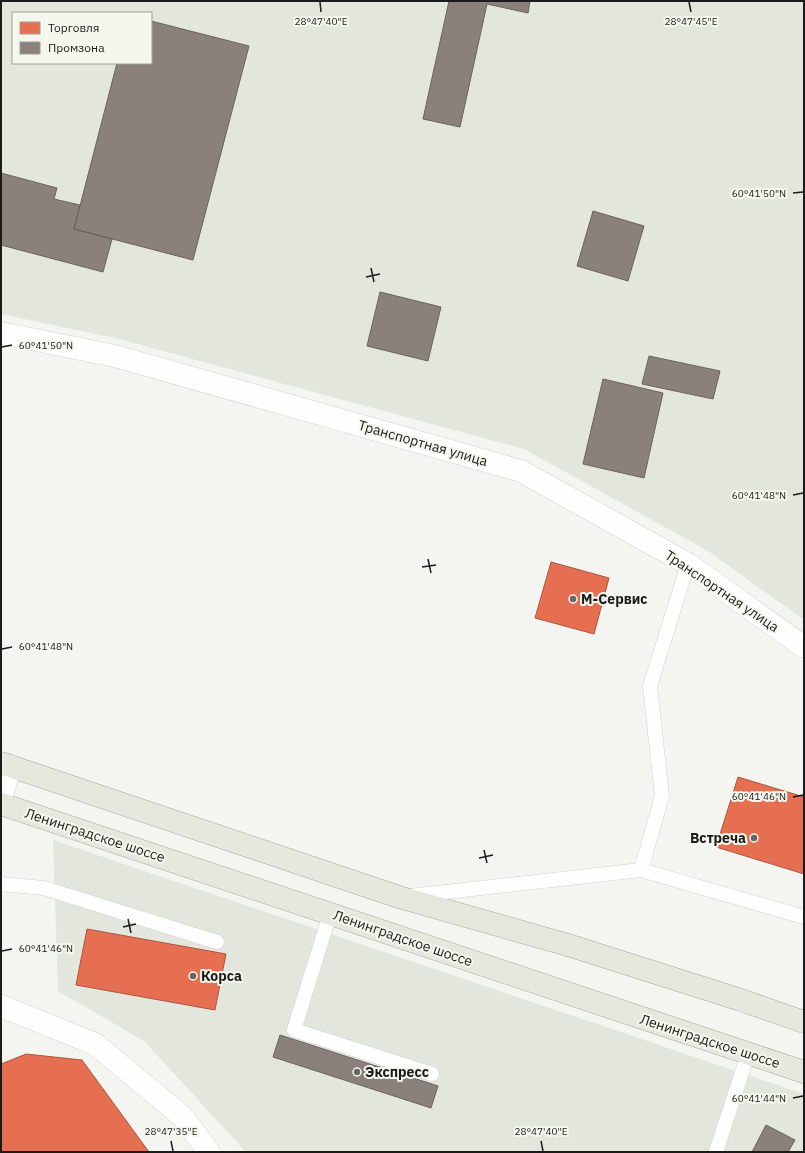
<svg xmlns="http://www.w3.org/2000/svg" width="805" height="1153" font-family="'IBM Plex Sans',sans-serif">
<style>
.built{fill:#e3e6dd;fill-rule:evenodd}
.shops{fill:#e76f51;stroke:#aa5640}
.industry{fill:#8a817c;stroke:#69635e}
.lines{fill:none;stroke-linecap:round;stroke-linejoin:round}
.service-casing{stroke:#d1d2cf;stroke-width:15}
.minor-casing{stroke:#d1d2cf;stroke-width:23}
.primary-casing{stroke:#a4a696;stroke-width:23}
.service{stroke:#fdfefd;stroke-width:14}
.minor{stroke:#fdfefd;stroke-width:22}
.primary{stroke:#e6e7dd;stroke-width:22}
.ticks{fill:none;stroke:#1b1c19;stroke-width:1.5}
.poi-dot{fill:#676865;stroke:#f5f7ef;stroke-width:1.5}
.labels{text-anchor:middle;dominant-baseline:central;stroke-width:4;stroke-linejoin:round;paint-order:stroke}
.street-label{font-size:14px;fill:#1b1c19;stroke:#f5f7ef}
.poi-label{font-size:14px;font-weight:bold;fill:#1b1c19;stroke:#f5f7ef;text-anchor:start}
.ticks-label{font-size:10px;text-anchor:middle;fill:#1b1c19;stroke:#f5f7ef;stroke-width:4;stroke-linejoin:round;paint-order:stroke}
</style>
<rect width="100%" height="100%" fill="#f4f5f1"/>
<!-- built -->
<path class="built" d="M 1,1 L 804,1 L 804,620 L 708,551 L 524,449 L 119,339 L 1,314 ZM 13,13 L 151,13 L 151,63 L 13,63 Z
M 53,840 L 804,1094 L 804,1152 L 246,1152 L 144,1041 L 58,991 Z"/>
<!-- shops -->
<path class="shops" d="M 551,562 L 609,578 L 594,634 L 535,618 Z
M 738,777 L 804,797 L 804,874 L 716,847 Z
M 87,929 L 226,954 L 215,1010 L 76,985 Z
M 26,1054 L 82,1060 L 149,1152 L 1,1152 L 1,1064 Z"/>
<!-- industry -->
<path class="industry" d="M 449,1 L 530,1 L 528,13 L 487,4 L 460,127 L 423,119 Z
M 151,21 L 249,46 L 193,260 L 74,229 L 117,63 L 151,63 Z
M 1,173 L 57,188 L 54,199 L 80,205 L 74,229 L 112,239 L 103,272 L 1,245 Z
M 593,211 L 644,226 L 628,281 L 577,266 Z
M 380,292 L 441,307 L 428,361 L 367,346 Z
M 649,356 L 720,371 L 713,399 L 642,384 Z
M 603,379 L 663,393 L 644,478 L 583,464 Z
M 280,1035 L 438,1086 L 431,1108 L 273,1057 Z
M 766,1125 L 795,1140 L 788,1152 L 752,1152 Z"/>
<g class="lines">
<!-- service casing -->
<g class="service-casing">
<path id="service" d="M 641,870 L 662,796 L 650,686 L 688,564
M 1,884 L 44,888 L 217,942
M 410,896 L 641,870 L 804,917
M 330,914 L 294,1030 L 432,1074
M 716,1152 L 748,1054"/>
</g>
<!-- minor casing -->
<g class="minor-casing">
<path id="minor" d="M 1,333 L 115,356 L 521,471 L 688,564 L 804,647
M 1,798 L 11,766
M 1,1006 L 95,1044 L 183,1117 L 209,1152"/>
</g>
<!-- primary casing -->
<g class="primary-casing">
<path id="primary" d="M 1,763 L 399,897 L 568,945 L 741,1000 L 804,1022
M 1,804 L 804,1072"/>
</g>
<!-- service -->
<use href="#service" class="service"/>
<!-- minor -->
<use href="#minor" class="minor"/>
<!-- primary -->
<use href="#primary" class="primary"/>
</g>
<!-- ticks -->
<path class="ticks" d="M 320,2 L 321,12M 689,2 L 691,12M 793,193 L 803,192M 371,268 L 374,282M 366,277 L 380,274M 2,347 L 12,345M 793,495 L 803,493M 428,559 L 431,573M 422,567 L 436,565M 2,649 L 12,647M 793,797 L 803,795M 484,850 L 487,863M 479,858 L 493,855M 128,919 L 131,933M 123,927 L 136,924M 2,951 L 12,949M 793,1098 L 803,1096M 171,1141 L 173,1151M 541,1141 L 543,1151"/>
<!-- markers -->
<g class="poi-dot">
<circle cx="573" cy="599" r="4"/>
<circle cx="754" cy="838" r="4"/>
<circle cx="193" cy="976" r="4"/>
<circle cx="357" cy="1072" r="4"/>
</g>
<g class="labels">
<!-- street labels -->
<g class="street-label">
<text transform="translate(423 443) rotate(16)">Транспортная улица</text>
<text transform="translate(722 591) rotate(34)">Транспортная улица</text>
<text transform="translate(95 835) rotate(18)">Ленинградское шоссе</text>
<text transform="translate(403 938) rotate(19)">Ленинградское шоссе</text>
<text transform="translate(710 1041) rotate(18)">Ленинградское шоссе</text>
</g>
<!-- poi labels -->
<g class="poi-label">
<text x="581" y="599">М-Сервис</text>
<text x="746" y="838" text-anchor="end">Встреча</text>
<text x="201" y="976">Корса</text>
<text x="365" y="1072">Экспресс</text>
</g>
</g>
<g class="ticks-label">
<text x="321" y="25">28°47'40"E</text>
<text x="691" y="25">28°47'45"E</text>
<text x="759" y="197">60°41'50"N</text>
<text x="46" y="349">60°41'50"N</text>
<text x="759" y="499">60°41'48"N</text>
<text x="46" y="650">60°41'48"N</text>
<text x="759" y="800">60°41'46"N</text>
<text x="46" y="952">60°41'46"N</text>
<text x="759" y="1102">60°41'44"N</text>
<text x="171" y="1135">28°47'35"E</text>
<text x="541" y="1135">28°47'40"E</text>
</g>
<!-- border -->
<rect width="805" height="1153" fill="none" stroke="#1b1c19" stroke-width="4"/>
<!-- legend -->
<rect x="12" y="12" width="140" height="52" fill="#f5f7ef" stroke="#9e9f99"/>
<rect x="20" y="22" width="20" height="12" fill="#e76f51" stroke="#9e9f99"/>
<text x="48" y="32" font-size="12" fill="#1b1c19">Торговля</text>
<rect x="20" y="42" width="20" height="12" fill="#8a817c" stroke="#9e9f99"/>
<text x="48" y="52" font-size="12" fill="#1b1c19">Промзона</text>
</svg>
